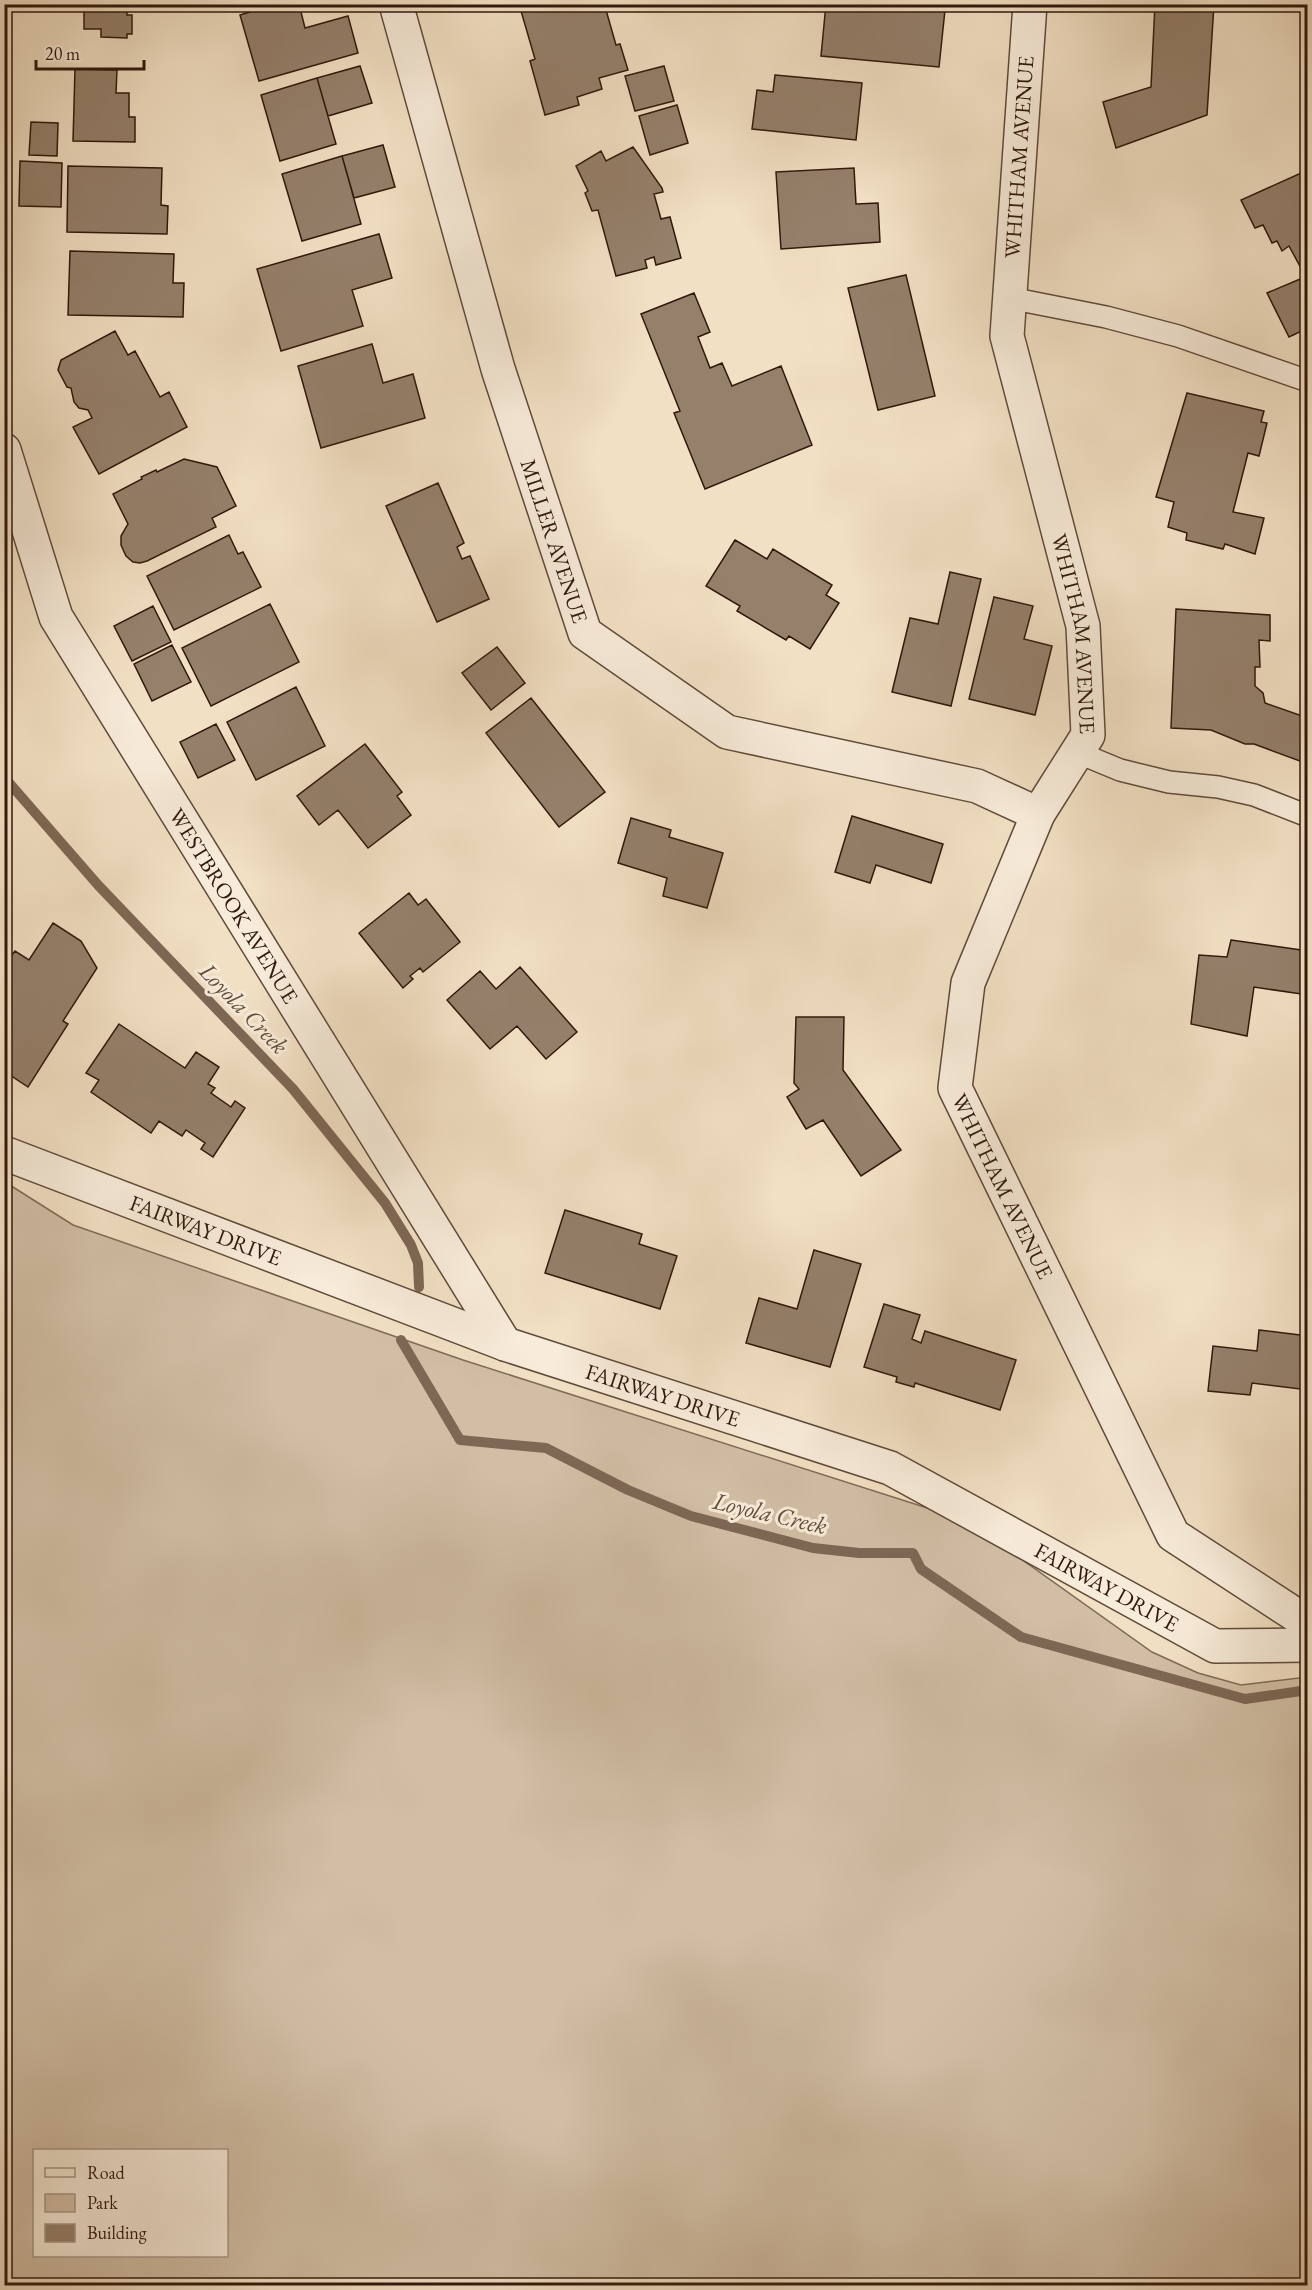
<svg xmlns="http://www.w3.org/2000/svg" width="1312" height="2290" font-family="'EB Garamond',serif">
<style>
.green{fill:#d1bea5;stroke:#806b58;stroke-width:1.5;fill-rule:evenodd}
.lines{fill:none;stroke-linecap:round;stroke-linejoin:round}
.stream{stroke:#7d6755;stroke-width:10}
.building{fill:#95806c;stroke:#30180c;stroke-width:1.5}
.lane-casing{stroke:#604a3a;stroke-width:24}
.street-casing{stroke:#604a3a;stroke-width:36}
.lane{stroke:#f7ebd9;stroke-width:21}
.street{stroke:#f7ebd9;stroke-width:33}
.labels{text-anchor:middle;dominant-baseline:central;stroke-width:6;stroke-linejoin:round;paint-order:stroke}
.street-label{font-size:22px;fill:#30180c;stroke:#f7ebd9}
.water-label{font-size:24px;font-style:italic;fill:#634d3c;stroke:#f7ebd9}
</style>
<rect width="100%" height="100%" fill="#f2e0c4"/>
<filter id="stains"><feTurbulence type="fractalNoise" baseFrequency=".00333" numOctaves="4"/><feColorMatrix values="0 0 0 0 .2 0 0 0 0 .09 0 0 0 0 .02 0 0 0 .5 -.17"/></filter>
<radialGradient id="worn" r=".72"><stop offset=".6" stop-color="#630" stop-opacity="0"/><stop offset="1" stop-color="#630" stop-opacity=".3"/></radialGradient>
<!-- green -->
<path class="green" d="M 5,1182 L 73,1225 L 463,1360 L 943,1513 L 1021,1559 L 1152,1652 L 1198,1673 L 1241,1685 L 1307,1677 L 1307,2285 L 5,2285 ZM 34,2150 L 226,2150 L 226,2256 L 34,2256 Z"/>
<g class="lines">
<!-- stream -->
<path class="stream" d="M 4,777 L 98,885 L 293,1089 L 385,1203 L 411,1245 L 418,1263 L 419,1287
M 401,1340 L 460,1440 L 546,1448 L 628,1490 L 691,1516 L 813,1548 L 859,1553 L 913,1553 L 921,1569 L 1021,1637 L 1245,1699 L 1308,1690"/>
</g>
<!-- building -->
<path class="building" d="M 58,4 L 127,4 L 127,15 L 132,15 L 132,34 L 127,34 L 127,38 L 101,37 L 101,29 L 84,29 L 84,11 L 58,10 Z
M 276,4 L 299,4 L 305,28 L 348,16 L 358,53 L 259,81 L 240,15 Z
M 519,4 L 601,4 L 602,11 L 606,10 L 616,45 L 620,44 L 628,70 L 599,78 L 602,89 L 577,97 L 579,105 L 545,115 L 530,61 L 535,59 Z
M 826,4 L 891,4 L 945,10 L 939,67 L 821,56 Z
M 1155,4 L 1214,4 L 1207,115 L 1116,148 L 1103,102 L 1151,87 Z
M 360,66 L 372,103 L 328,116 L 317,78 Z
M 664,66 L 674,101 L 635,111 L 625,76 Z
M 75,69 L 117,70 L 116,93 L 129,93 L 129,117 L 135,117 L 135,142 L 73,141 Z
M 775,75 L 862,83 L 856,140 L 752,129 L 757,90 L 773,92 Z
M 317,78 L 336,144 L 280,161 L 261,95 Z
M 677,105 L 688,143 L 650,155 L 639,116 Z
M 31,122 L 58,123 L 57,156 L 29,155 Z
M 383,145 L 395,187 L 354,198 L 342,156 Z
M 633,147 L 662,188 L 663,192 L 654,194 L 661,219 L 670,217 L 681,258 L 656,265 L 654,257 L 645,260 L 647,268 L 616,276 L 598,210 L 592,211 L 585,193 L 588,191 L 576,166 L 601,151 L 606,161 Z
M 342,156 L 361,224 L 302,241 L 282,174 Z
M 20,161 L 62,163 L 61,207 L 19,206 Z
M 68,166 L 162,168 L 161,205 L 168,206 L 167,234 L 67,232 Z
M 854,168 L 856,204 L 878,203 L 880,242 L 781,249 L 776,172 Z
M 1308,170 L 1308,281 L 1289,246 L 1282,251 L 1277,241 L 1272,243 L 1263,225 L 1255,228 L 1241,200 Z
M 379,234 L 392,278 L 352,290 L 363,326 L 281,351 L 257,269 Z
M 70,251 L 174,254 L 173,283 L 184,283 L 183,317 L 68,315 Z
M 906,275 L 935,396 L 878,410 L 848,288 Z
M 1305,277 L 1308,281 L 1308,328 L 1289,337 L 1267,293 Z
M 694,293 L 710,332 L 698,337 L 710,368 L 722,363 L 732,386 L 781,366 L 812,445 L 705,489 L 674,413 L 680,411 L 641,314 Z
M 115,331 L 128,355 L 135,351 L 160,397 L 169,392 L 187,427 L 99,474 L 73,427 L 92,418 L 88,410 L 79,408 L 74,402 L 71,388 L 67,387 L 58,370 L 61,360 Z
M 372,344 L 383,383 L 413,374 L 425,418 L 321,448 L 298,366 Z
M 1187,393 L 1264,411 L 1261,422 L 1267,423 L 1259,456 L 1248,453 L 1233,512 L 1264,518 L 1255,554 L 1225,544 L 1223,549 L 1186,540 L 1187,533 L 1168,527 L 1174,502 L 1156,497 Z
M 184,459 L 217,467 L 236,506 L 212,518 L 216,527 L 147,561 L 140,563 L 133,562 L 126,556 L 121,545 L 121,536 L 128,524 L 113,494 L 142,479 L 141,477 L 156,470 L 157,472 Z
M 438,483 L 464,543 L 457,547 L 462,559 L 470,556 L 489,599 L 437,622 L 386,506 Z
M 229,535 L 238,554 L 243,552 L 261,587 L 174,630 L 147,576 Z
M 735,540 L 767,559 L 773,549 L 832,585 L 826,595 L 839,603 L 810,649 L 789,636 L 786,640 L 737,611 L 740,606 L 706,586 Z
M 950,572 L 981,579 L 951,706 L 892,692 L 910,618 L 938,624 Z
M 994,597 L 1033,606 L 1024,639 L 1052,646 L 1035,715 L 969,699 Z
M 270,604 L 299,662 L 211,706 L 182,648 Z
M 153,606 L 171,642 L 132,661 L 114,626 Z
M 1176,609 L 1270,615 L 1270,641 L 1259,640 L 1260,667 L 1255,667 L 1255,686 L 1263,693 L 1265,703 L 1308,718 L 1308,764 L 1254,744 L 1245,744 L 1211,730 L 1171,728 Z
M 172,645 L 191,682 L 152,701 L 134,664 Z
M 497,647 L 525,683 L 491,710 L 462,673 Z
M 296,687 L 325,746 L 256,780 L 227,722 Z
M 531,698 L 605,792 L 559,827 L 486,733 Z
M 216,724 L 235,760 L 198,778 L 180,742 Z
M 365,744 L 402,792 L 397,796 L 411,815 L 368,848 L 338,810 L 319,825 L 297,796 Z
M 852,816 L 943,844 L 931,883 L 876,865 L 870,883 L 835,872 Z
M 631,818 L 671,830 L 669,837 L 723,853 L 707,908 L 663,896 L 667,878 L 618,863 Z
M 409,893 L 418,905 L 426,899 L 460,942 L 423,972 L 420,968 L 410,976 L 413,979 L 403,988 L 359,933 Z
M 53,923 L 81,941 L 97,968 L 63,1021 L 68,1024 L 28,1087 L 4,1071 L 4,1026 L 6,1023 L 4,1020 L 4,978 L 6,975 L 4,974 L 4,965 L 15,951 L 29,960 Z
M 1231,940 L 1308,951 L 1308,995 L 1254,987 L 1247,1036 L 1191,1024 L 1199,955 L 1227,957 Z
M 520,967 L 577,1032 L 546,1059 L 517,1026 L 490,1049 L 447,1000 L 480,971 L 496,989 Z
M 796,1017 L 844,1017 L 843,1070 L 901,1150 L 861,1176 L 823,1120 L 806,1129 L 787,1097 L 799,1089 L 794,1083 Z
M 119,1024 L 185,1068 L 196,1052 L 219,1067 L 208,1084 L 215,1088 L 211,1093 L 231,1107 L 235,1101 L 245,1108 L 213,1157 L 201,1149 L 205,1143 L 186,1130 L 182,1136 L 159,1121 L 151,1133 L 91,1092 L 99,1080 L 86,1073 Z
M 565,1210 L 642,1234 L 639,1244 L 677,1256 L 660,1309 L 545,1273 Z
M 814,1250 L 861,1264 L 830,1367 L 746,1343 L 759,1298 L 797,1309 Z
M 884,1304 L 920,1315 L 912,1339 L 921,1343 L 925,1331 L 1016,1360 L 1000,1410 L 915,1383 L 914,1387 L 896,1382 L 897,1377 L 864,1367 Z
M 1259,1330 L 1308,1336 L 1308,1390 L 1252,1383 L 1250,1395 L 1208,1391 L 1213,1346 L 1257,1351 Z"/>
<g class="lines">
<!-- lane casing -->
<g class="lane-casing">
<path id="lane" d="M 1010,298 L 1106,317 L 1178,336 L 1308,381
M 1079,753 L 1120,770 L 1169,782 L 1218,787 L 1254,795 L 1308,816"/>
</g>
<!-- street casing -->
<g class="street-casing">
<g id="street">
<path id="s1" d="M 396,4 L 498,369 L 585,633 L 727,732 L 977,786 L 1038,814"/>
<path id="s2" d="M 1030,4 L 1007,336 L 1083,626 L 1088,735 L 1038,814 L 968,983 L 955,1088 L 1173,1535 L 1308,1623"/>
<path id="s3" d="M 4,450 L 56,617 L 505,1344"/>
<path id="s4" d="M 4,1153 L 505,1344 L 890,1468 L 1215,1646 L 1308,1645"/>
</g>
</g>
<!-- lane -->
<use href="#lane" class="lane"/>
<!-- street -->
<use href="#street" class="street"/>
</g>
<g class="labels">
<!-- street labels -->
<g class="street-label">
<text transform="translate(1019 157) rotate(-86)">WHITHAM AVENUE</text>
<text stroke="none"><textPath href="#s1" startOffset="560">MILLER AVENUE</textPath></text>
<text stroke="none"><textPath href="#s2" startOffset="639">WHITHAM AVENUE</textPath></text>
<text stroke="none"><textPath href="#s3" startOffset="514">WESTBROOK AVENUE</textPath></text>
<text stroke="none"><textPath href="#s2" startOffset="1233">WHITHAM AVENUE</textPath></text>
<text stroke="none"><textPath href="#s4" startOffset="216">FAIRWAY DRIVE</textPath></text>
<text stroke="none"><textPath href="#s4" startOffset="702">FAIRWAY DRIVE</textPath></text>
<text stroke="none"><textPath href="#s4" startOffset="1188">FAIRWAY DRIVE</textPath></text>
</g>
<!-- water labels -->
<g class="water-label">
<text transform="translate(244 1008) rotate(46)">Loyola Creek</text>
<text transform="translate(770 1513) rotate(13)">Loyola Creek</text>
</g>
</g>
<!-- margin -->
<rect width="1312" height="2290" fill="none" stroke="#f2e0c4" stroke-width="24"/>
<rect x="6" y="6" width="1300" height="2278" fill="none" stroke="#30180c" stroke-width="3"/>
<rect x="12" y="12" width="1288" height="2266" fill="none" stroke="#30180c" stroke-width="1.5"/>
<!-- legend -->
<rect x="33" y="2149" width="195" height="108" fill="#f7ebd9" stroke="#a79787" stroke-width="1.5"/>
<rect x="45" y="2168" width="30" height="9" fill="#f7ebd9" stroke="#a79787" stroke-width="1.5"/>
<text x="87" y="2179" font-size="18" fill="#30180c">Road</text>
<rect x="45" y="2194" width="30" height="18" fill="#d1bea5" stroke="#a79787" stroke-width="1.5"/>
<text x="87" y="2209" font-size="18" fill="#30180c">Park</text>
<rect x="45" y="2224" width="30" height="18" fill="#95806c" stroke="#a79787" stroke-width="1.5"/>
<text x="87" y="2239" font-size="18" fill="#30180c">Building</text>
<!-- scale -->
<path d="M36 60v9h108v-9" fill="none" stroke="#30180c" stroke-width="3"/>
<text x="45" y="60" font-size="18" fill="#30180c" stroke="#f7ebd9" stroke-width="4.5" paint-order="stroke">20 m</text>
<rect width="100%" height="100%" filter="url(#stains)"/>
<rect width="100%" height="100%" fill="url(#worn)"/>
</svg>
